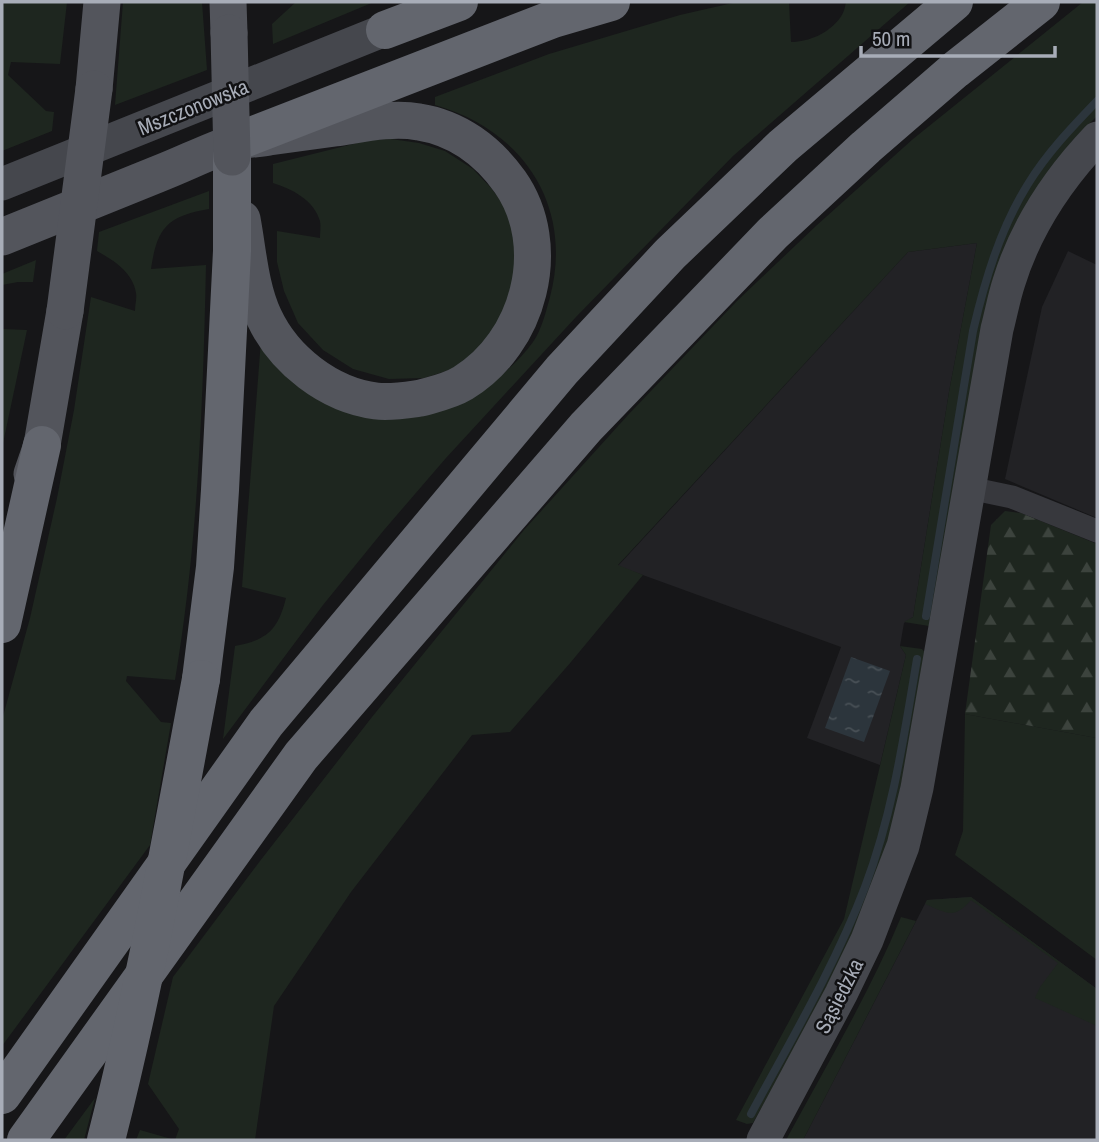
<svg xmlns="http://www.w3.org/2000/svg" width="1099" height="1142" font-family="'Archivo Narrow',sans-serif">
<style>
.built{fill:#222225}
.green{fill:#1e261f}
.forest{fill:url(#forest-firs)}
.water{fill:url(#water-ripples)}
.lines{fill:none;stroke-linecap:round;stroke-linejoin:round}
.stream{stroke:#2c353c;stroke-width:8}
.street{stroke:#37383d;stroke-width:23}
.secondary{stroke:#45474d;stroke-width:33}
.primary{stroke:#53555c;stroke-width:37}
.highway{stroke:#63666e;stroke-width:38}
.primary-bridge{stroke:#53555c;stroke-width:37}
.highway-bridge{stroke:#63666e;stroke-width:38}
.labels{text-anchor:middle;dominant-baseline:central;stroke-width:5;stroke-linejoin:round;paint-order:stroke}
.street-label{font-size:21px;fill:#a8adb8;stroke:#111113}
</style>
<defs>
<pattern id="forest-firs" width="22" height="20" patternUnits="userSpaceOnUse" patternTransform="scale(1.75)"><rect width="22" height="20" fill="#1e261f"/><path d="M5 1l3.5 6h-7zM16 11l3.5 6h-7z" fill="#3c433d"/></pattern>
<pattern id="water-ripples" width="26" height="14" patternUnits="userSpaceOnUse" patternTransform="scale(1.75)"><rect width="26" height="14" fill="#2c353c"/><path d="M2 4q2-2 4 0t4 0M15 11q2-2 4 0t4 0" fill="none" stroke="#485056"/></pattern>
</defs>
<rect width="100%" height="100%" fill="#161618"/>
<!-- built -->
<path class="built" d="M 977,243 L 949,392 L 913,617 L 904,623 L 900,646 L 906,655 L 880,765 L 807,738 L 841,647 L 618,566 L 908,252 Z
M 1068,251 L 1097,265 L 1097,518 L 1005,479 L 1042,307 Z
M 971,897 L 1097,989 L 1097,1140 L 803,1140 L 927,900 Z"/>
<!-- green -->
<path class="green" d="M 4,2 L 67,2 L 60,64 L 11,62 L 8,75 L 46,111 L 54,112 L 52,131 L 2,151 L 2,12 Z
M 123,2 L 202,2 L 207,70 L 115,105 Z
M 296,2 L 374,2 L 273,44 L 272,24 Z
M 737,2 L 789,2 L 791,42 C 809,42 829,33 840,18 C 844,13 845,7 846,2 L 910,2 L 733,156 L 576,317 L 446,458 L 384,530 L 323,605 L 223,739 L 235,646 C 267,640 278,630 286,598 L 242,587 L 261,340 L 304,384 L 480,393 C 498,378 519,362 533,342 C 542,329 546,311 550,297 C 574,206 523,130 435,105 L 435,97 L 549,54 L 680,15 Z
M 1083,2 L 1097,2 L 1097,116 L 1073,140 L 1044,178 L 929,626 L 904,622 L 913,617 L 949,392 L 977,243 L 908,252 L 618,565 L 643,575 L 571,662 L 510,732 L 472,735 L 351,892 L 274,1006 L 255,1140 L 136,1140 L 140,1130 L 175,1140 L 179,1129 L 148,1084 L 173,977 L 260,861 L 372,717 L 524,530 L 628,415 L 737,301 L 817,225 L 913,139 Z
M 391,139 L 419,143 L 445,151 L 473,169 L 492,189 L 509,213 L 519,254 L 511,304 L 478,352 L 453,369 L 424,378 L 389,379 L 353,369 L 323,350 L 298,323 L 284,291 L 277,262 L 277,231 L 320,238 C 320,233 321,226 320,221 C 314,200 292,189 273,183 L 273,164 L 369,140 Z
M 209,191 L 209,209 C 167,216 157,228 151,269 L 206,265 C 203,404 198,543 175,680 L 127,676 L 126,681 L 161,722 L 171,723 L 150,845 L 2,1046 L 2,720 L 30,618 L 57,498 L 74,410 L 91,297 L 135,311 C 135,305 137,298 136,293 C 133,272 113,260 97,251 L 99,232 Z
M 36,260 L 33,282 L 18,282 L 2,285 L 2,274 Z
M 2,329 L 27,330 L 2,448 Z
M 900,646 L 922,649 L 927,655 L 891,835 L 837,973 L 753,1123 L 747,1124 L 736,1120 L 844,919 L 906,655 Z
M 965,714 L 1097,738 L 1097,960 L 955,855 L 963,831 Z
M 971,897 L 1097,989 L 1097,1026 L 1035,998 L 1040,987 L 1058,963 L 971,900 C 954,920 947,913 925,904 L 927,900 Z
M 901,917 L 916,921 L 803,1140 L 786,1140 C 826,1066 869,994 901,917 Z
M 95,1098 L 84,1140 L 64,1140 Z"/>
<!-- forest -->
<path class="forest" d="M 1005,511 L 1021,513 L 1097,544 L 1097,738 L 965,714 L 991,525 Z"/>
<!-- water -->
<path class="water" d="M 851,657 L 890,671 L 864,742 L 825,728 Z"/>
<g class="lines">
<!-- stream -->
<path class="stream" d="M 926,616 L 973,331 C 985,280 1000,229 1028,184 C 1047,153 1072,127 1097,101
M 751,1114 C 791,1040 835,966 865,887 C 893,813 904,736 917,659"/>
<!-- street -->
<path class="street" d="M 969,488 L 1012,497 L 1097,531"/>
<!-- secondary -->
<path class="secondary" d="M 2,184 L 385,30
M 763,1140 L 841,994 L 867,940 L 903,846 L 917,788 L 997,329 C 1001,314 1004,297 1009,282 C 1026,227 1058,179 1097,138"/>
<!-- primary -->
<path class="primary" d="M 228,2 L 229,33
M 94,89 L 102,2
M 2,237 C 54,216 106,195 158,174 C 184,164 209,151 236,142 C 246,139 258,139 269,137 C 291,134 313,131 335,128 C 362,124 392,117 419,122 C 457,128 488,151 510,182 C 555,246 529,343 463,383 C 450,391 435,394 421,398 C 407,400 390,403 376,401 C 329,395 284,360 264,317 C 250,287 248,251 242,219
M 32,474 L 42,445 L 65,311"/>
<!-- highway -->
<path class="highway" d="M 385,30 L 459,2
M 238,141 L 553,19 L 611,2
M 2,624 L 42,445
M 201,679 L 215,567 L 220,490 L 232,251 L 232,157
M 2,1095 L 266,723 L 562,370 L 670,254 L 783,146 L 954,2
M 26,1140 L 301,756 L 586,427 L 773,233 L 866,147 L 955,70 L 1041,2"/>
<!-- primary-bridge -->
<path class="primary-bridge" d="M 229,33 L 232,157
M 65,311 L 94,89"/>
<!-- highway-bridge -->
<path class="highway-bridge" d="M 106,1140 C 145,988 172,833 201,679"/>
</g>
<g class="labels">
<!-- street labels -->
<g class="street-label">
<text transform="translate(193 107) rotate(-22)">Mszczonowska</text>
<text transform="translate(839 996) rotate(-63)">Sąsiedzka</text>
</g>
</g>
<!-- border -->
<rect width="1099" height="1142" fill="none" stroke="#a8adb8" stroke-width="7"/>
<!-- scale -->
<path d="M861 46v10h194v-10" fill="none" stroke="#a8adb8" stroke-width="3.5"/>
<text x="872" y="46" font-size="21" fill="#a8adb8" stroke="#111113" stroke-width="5" paint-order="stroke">50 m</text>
</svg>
